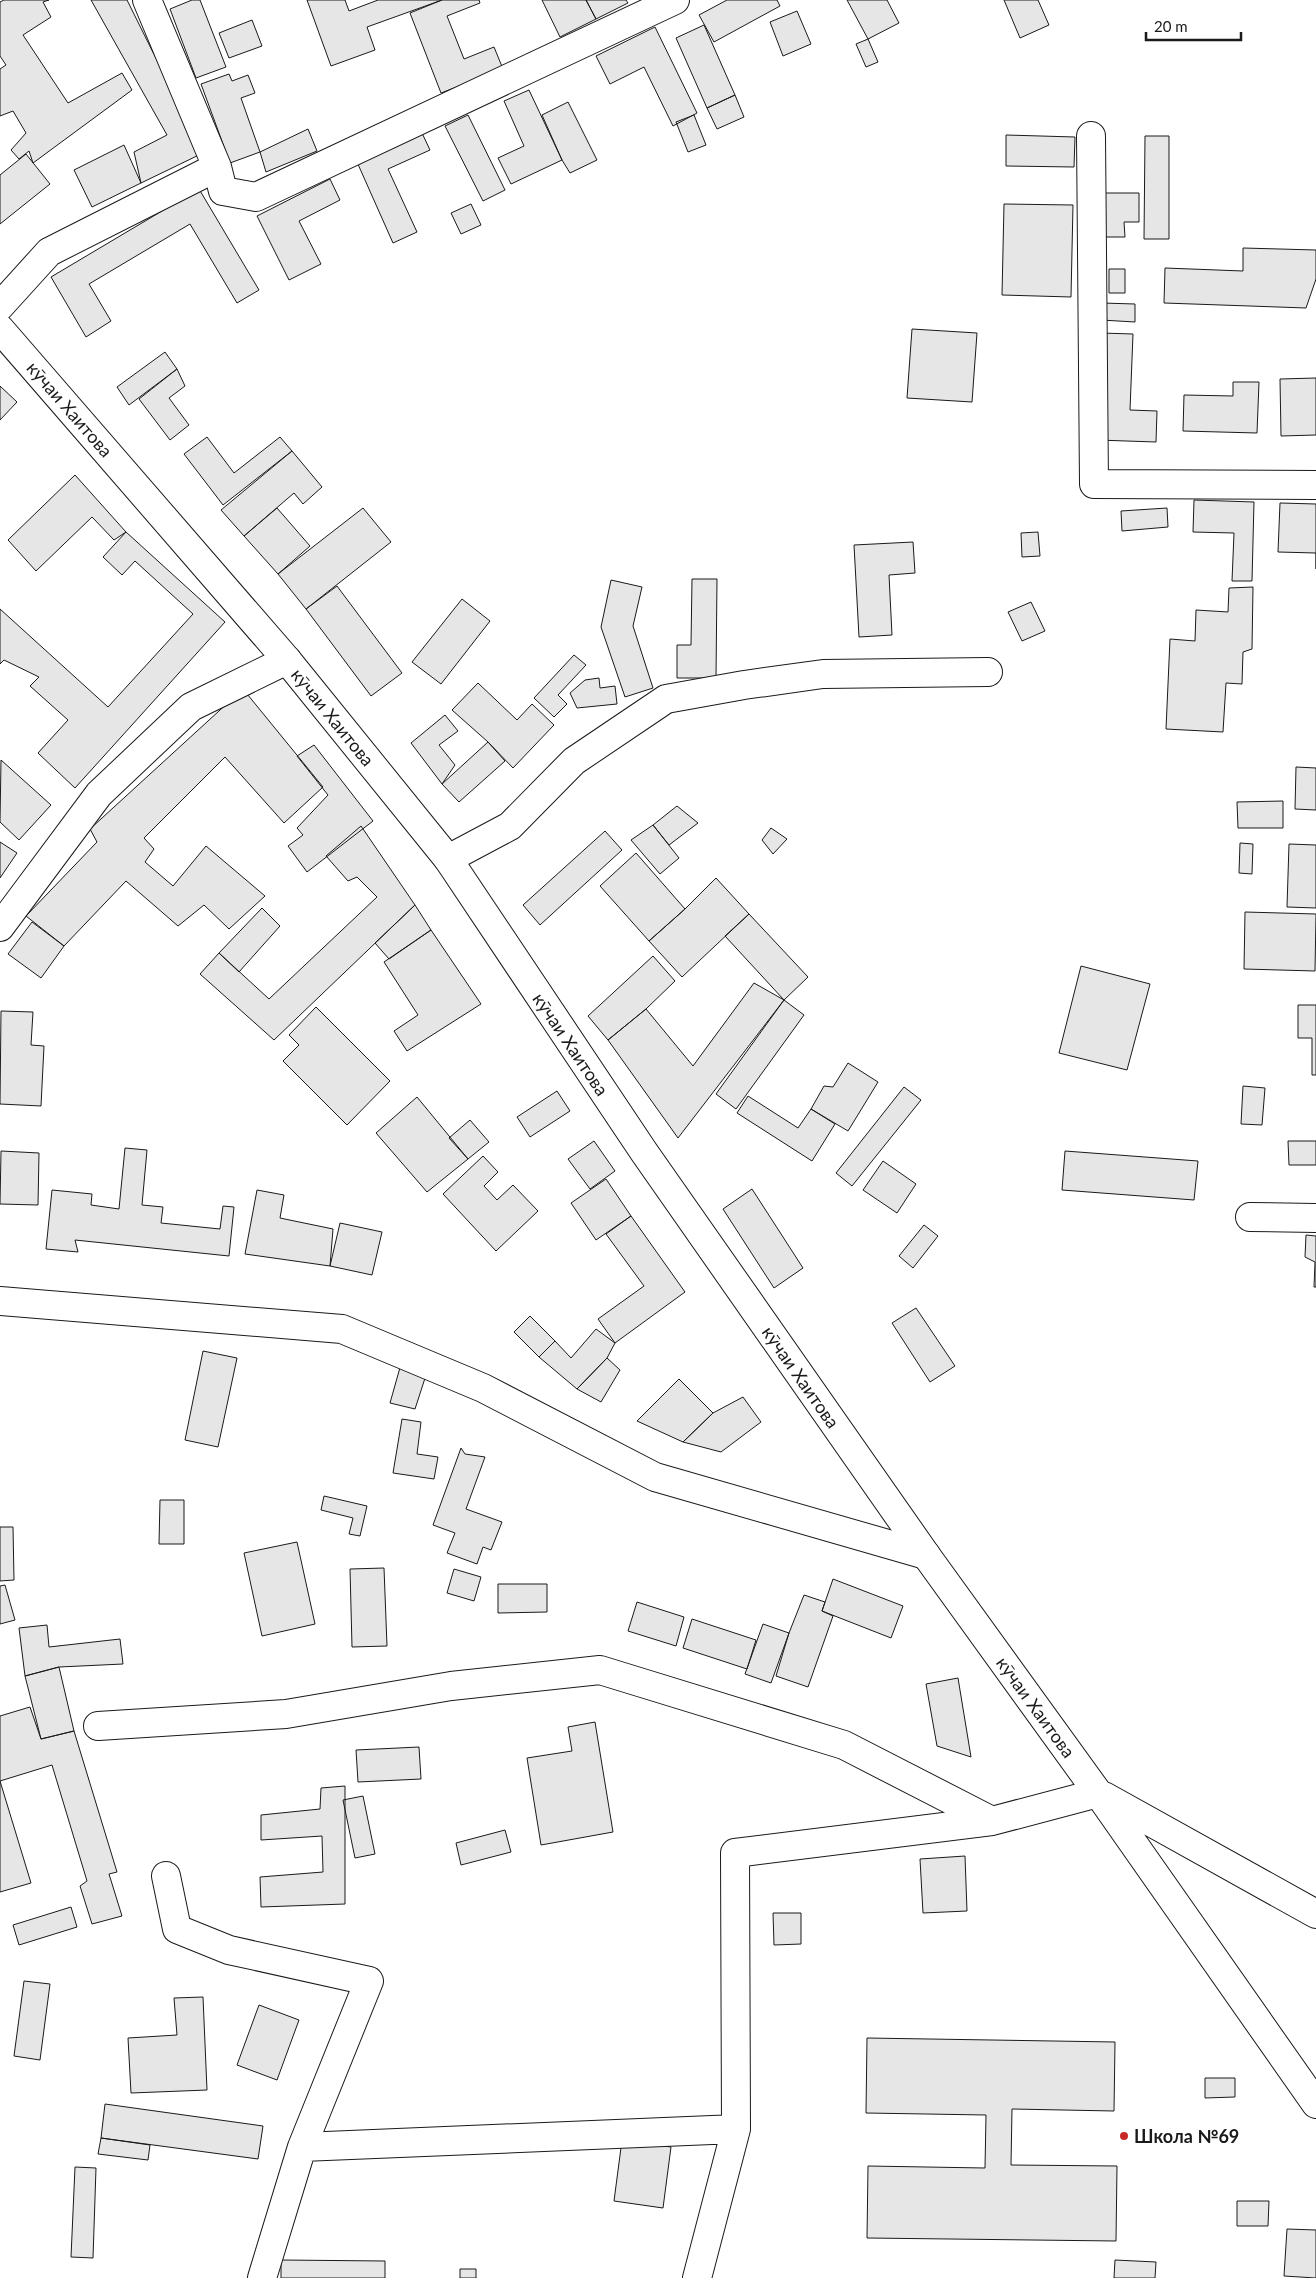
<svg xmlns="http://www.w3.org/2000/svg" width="1316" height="2278" font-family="Lato,sans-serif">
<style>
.building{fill:#e6e6e6;stroke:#1a1a1a}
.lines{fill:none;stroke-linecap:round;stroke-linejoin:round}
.minor-casing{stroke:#1a1a1a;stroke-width:30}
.primary-casing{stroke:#1a1a1a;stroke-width:30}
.minor{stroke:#fff;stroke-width:28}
.primary{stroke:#fff;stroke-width:28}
.poi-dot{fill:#c62828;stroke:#fff;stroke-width:2}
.labels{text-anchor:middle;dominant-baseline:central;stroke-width:4;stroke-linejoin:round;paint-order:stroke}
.street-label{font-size:18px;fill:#1a1a1a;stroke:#fff}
.poi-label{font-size:18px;font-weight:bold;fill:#1a1a1a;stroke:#fff;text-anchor:start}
</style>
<rect width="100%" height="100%" fill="#fff"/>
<!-- building -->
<path class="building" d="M 4,0 L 49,0 L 43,2 L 51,17 L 23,35 L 68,103 L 122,73 L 132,90 L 33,163 L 29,151 L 19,159 L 11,150 L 26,133 L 13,111 L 0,116 L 0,69 L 6,65 L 0,56 L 0,2 Z
M 91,0 L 127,0 L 203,153 L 141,183 L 134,152 L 167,135 Z
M 192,0 L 200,0 L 226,67 L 196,78 L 170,9 Z
M 307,0 L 345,0 L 349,11 L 378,0 L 442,0 L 367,27 L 375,50 L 331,66 Z
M 442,0 L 479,0 L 480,3 L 447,16 L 464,59 L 494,47 L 503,69 L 441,93 L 410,13 Z
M 542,0 L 586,0 L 596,19 L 560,37 Z
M 586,0 L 626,0 L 628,3 L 596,19 Z
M 727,0 L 777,0 L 780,6 L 714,42 L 699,15 Z
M 847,0 L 887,0 L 899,23 L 868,39 Z
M 1004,0 L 1038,0 L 1049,25 L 1020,38 Z
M 797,11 L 811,44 L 783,56 L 770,22 Z
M 252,20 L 262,46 L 229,58 L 219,33 Z
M 704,25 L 735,95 L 707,108 L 676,38 Z
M 655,27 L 697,113 L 673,126 L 644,67 L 610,84 L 596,56 Z
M 868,39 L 878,62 L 866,67 L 856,44 Z
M 229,74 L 232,81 L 248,75 L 255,93 L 241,98 L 260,152 L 230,163 L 201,84 Z
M 529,90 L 562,160 L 511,184 L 498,158 L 524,146 L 504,101 Z
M 735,95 L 744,117 L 717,129 L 707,108 Z
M 568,102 L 597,160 L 570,173 L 562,160 L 542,115 Z
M 468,115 L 505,190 L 483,201 L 445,126 Z
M 694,115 L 706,145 L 688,152 L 676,122 Z
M 308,129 L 317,151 L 266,172 L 260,152 Z
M 422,133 L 430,150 L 388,169 L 417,232 L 393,243 L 357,162 Z
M 1006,135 L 1075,137 L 1074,167 L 1006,166 Z
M 1145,136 L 1169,136 L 1169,239 L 1144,239 Z
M 124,145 L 141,183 L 92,207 L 74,170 Z
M 26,154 L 50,184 L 0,224 L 0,175 Z
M 330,179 L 340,200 L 299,221 L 321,264 L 289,280 L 257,216 Z
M 199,189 L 259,290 L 237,303 L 190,224 L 89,284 L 111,321 L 86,337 L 51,277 Z
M 1105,193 L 1139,193 L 1139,222 L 1124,222 L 1125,237 L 1105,237 Z
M 471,204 L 481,225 L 461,234 L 451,213 Z
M 1004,204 L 1073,205 L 1071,297 L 1002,295 Z
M 1243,248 L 1316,250 L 1316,279 L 1306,308 L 1164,303 L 1165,268 L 1243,271 Z
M 1109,269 L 1125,269 L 1125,293 L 1109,293 Z
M 1102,303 L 1135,304 L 1135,322 L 1101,320 Z
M 912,329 L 977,333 L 972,402 L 907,398 Z
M 1101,333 L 1133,334 L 1130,410 L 1157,411 L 1156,442 L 1097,440 Z
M 165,352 L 177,369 L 129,405 L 117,387 Z
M 177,369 L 185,386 L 169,398 L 189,425 L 170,440 L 139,399 Z
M 1316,378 L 1316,435 L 1281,436 L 1280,379 Z
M 1233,382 L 1259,382 L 1257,433 L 1183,431 L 1184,395 L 1233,396 Z
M 0,386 L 17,402 L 0,420 Z
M 207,437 L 234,473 L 280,437 L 292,451 L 223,505 L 184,454 Z
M 292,451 L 322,487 L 303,504 L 294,493 L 244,536 L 221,510 Z
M 75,475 L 126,532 L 114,540 L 92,517 L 36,571 L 8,540 Z
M 1194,500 L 1254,502 L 1252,581 L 1232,581 L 1234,533 L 1193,532 Z
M 1280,503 L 1316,504 L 1316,569 L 1316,553 L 1278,552 Z
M 277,508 L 310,546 L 278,574 L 244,536 Z
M 363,508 L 391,542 L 306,609 L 278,574 Z
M 1167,508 L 1168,527 L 1122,531 L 1121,511 Z
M 126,532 L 225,622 L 75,788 L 38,753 L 68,720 L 30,686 L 39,677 L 4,660 L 0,664 L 0,609 L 108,707 L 193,614 L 135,561 L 122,575 L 103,557 Z
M 1038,532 L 1040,556 L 1022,557 L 1021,533 Z
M 913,542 L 915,573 L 889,575 L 892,635 L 859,637 L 854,545 Z
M 692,579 L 717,579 L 716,678 L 677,678 L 677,645 L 691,645 Z
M 611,580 L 642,587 L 633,626 L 653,688 L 625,697 L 601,627 Z
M 337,586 L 402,673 L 371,696 L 306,609 Z
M 1253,587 L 1252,649 L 1243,652 L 1242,684 L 1226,683 L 1223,732 L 1166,729 L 1170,639 L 1195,641 L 1196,610 L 1228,612 L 1229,588 Z
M 462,599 L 490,621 L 441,684 L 412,662 Z
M 1031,602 L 1045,631 L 1022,641 L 1008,612 Z
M 574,655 L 586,665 L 558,695 L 567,704 L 554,717 L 534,698 Z
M 599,678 L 600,688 L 615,686 L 617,704 L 577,708 L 570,693 L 585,680 Z
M 478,683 L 517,720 L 532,704 L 554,725 L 513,768 L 488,742 L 452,710 Z
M 243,689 L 323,787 L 284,823 L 225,757 L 144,838 L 154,849 L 145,862 L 173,886 L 206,846 L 265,896 L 229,929 L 204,905 L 178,926 L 126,881 L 64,946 L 26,916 L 97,842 L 90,829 Z
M 445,715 L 458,731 L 439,745 L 455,765 L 442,784 L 411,743 Z
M 488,742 L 505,761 L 459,802 L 442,784 Z
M 314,745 L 373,821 L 307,872 L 288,846 L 303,835 L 297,828 L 328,795 L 297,756 Z
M 1,760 L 51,805 L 19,840 L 0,822 Z
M 1296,767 L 1316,768 L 1316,810 L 1295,809 Z
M 1283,801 L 1283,828 L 1238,828 L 1237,802 Z
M 677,806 L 698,823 L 669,845 L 653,825 Z
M 653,825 L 679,858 L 660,874 L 631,840 Z
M 361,826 L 415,905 L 274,1040 L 200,974 L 219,953 L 269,999 L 377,897 L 357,877 L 348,881 L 326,856 Z
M 771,828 L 787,839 L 773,854 L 762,840 Z
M 605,831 L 622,850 L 540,925 L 523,905 Z
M 0,842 L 17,853 L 0,878 Z
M 1240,843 L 1253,844 L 1252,874 L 1239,873 Z
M 1289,844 L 1316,845 L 1316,908 L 1287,907 Z
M 636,853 L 685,909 L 649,941 L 600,886 Z
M 716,878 L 749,914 L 682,977 L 649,941 L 685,909 Z
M 415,905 L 431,930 L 389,959 L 375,943 Z
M 262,908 L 280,926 L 239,972 L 219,953 Z
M 1245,912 L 1316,914 L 1315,971 L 1244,969 Z
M 749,914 L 808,977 L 784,1000 L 725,936 Z
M 32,922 L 64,946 L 41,978 L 8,954 Z
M 431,930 L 481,1004 L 407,1051 L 394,1031 L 418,1015 L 384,962 Z
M 653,956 L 675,981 L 646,1009 L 608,1040 L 588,1016 Z
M 1081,966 L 1150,984 L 1127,1070 L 1059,1053 Z
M 754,983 L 784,1000 L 678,1138 L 608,1040 L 646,1009 L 693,1066 Z
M 784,1000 L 804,1015 L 736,1109 L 716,1094 Z
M 1298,1005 L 1316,1005 L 1316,1075 L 1312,1075 L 1312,1038 L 1298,1038 Z
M 316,1007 L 390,1081 L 347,1125 L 283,1061 L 299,1045 L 289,1035 Z
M 1,1011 L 33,1012 L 31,1045 L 44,1046 L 41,1106 L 0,1104 Z
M 848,1063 L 878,1082 L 848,1131 L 811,1109 L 824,1086 L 833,1087 Z
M 1243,1086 L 1265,1088 L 1262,1125 L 1241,1124 Z
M 904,1087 L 921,1100 L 852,1186 L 836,1173 Z
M 557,1091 L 570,1111 L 530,1137 L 517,1117 Z
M 748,1096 L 798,1128 L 811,1109 L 835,1124 L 812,1161 L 737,1113 Z
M 417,1097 L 468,1159 L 427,1192 L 376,1133 Z
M 470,1120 L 489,1142 L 468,1159 L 449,1138 Z
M 594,1141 L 615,1171 L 590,1189 L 568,1159 Z
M 1288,1141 L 1316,1141 L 1316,1165 L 1289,1165 Z
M 125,1148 L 147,1150 L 142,1205 L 163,1207 L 161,1223 L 220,1229 L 223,1206 L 234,1207 L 229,1256 L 75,1240 L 78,1252 L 46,1249 L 52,1190 L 92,1194 L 91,1205 L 119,1209 Z
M 1,1151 L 39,1153 L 38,1205 L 0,1204 Z
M 1065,1151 L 1198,1161 L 1194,1200 L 1062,1190 Z
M 483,1156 L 498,1172 L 484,1186 L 497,1200 L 513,1185 L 538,1211 L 496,1251 L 443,1194 Z
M 883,1161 L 916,1184 L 897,1213 L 863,1190 Z
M 606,1179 L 631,1216 L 596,1240 L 571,1203 Z
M 752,1189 L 803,1268 L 774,1288 L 723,1209 Z
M 257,1190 L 284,1195 L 280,1218 L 333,1229 L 330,1266 L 245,1254 Z
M 631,1216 L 685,1292 L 615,1343 L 598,1319 L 644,1286 L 606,1234 Z
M 340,1223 L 382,1232 L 372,1275 L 330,1266 Z
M 924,1225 L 938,1236 L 913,1268 L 899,1256 Z
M 1306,1235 L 1316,1236 L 1316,1287 L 1314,1287 L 1315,1262 L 1305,1257 Z
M 916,1308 L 955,1366 L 930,1382 L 892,1323 Z
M 530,1316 L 555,1341 L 539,1357 L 514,1332 Z
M 596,1329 L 615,1343 L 607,1358 L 577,1389 L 539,1357 L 555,1341 L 571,1358 Z
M 203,1351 L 237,1358 L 218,1447 L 185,1440 Z
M 607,1358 L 620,1370 L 601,1402 L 577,1389 Z
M 401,1364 L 427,1372 L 415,1409 L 390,1403 Z
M 679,1379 L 713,1413 L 683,1442 L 637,1421 Z
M 743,1397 L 761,1422 L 721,1452 L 683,1442 L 713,1413 Z
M 402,1419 L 421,1422 L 417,1454 L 438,1457 L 434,1479 L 393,1473 Z
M 461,1448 L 465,1454 L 485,1457 L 466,1509 L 502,1522 L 491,1550 L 483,1547 L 477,1564 L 447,1553 L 455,1533 L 433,1525 Z
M 324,1496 L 367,1506 L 360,1536 L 349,1534 L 353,1518 L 321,1510 Z
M 160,1500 L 184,1500 L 184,1544 L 159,1544 Z
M 0,1527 L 13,1527 L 14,1580 L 0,1581 Z
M 297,1542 L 315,1624 L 262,1636 L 244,1553 Z
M 384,1568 L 387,1646 L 352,1647 L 350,1569 Z
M 454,1569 L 481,1577 L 474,1601 L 447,1593 Z
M 833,1579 L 903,1606 L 891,1638 L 822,1611 Z
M 498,1584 L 547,1584 L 547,1612 L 498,1613 Z
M 5,1585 L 15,1620 L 0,1624 L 0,1586 Z
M 804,1595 L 825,1602 L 822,1611 L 833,1616 L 808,1687 L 776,1676 L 789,1633 Z
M 637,1602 L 684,1617 L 676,1646 L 628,1631 Z
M 692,1619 L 756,1640 L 747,1669 L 683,1648 Z
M 763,1624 L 789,1633 L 771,1683 L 745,1674 Z
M 47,1625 L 49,1647 L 120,1639 L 123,1664 L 59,1667 L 25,1676 L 19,1628 Z
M 59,1667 L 74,1731 L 41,1739 L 25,1676 Z
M 958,1678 L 971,1757 L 937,1746 L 926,1684 Z
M 30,1707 L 41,1739 L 74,1731 L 117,1872 L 109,1874 L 122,1916 L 92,1924 L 80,1886 L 87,1881 L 52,1765 L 0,1781 L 31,1883 L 0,1892 L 0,1716 Z
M 595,1722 L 613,1832 L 541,1845 L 527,1758 L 572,1751 L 568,1727 Z
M 419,1747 L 421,1779 L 358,1782 L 356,1750 Z
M 345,1786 L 345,1904 L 261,1907 L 260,1877 L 323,1872 L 322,1836 L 261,1840 L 261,1815 L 320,1809 L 321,1788 Z
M 363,1796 L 375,1854 L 355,1858 L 343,1800 Z
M 505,1830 L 511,1852 L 461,1865 L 456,1843 Z
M 965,1856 L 967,1911 L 923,1913 L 920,1859 Z
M 71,1907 L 77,1927 L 19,1945 L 13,1925 Z
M 773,1913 L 801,1913 L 801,1944 L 774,1945 Z
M 24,1981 L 50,1984 L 40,2060 L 14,2056 Z
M 203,1997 L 207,2090 L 131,2093 L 128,2038 L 177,2035 L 174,1998 Z
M 259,2005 L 299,2020 L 277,2080 L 237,2065 Z
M 867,2038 L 1115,2042 L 1114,2111 L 1012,2109 L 1011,2165 L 1117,2166 L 1116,2241 L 867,2238 L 868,2166 L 985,2168 L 986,2115 L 866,2113 Z
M 1205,2078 L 1235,2078 L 1235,2097 L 1205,2098 Z
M 105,2104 L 263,2126 L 258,2159 L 101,2138 Z
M 101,2138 L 150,2145 L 148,2160 L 98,2154 Z
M 622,2140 L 671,2147 L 663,2208 L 614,2201 Z
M 75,2167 L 96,2168 L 93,2258 L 71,2257 Z
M 1237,2201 L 1269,2201 L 1268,2226 L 1237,2226 Z
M 1287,2229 L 1316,2230 L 1316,2278 L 1284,2276 Z
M 281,2260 L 385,2261 L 385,2278 L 281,2278 Z
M 1115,2260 L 1156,2262 L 1155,2278 L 1114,2278 Z
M 460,2269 L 476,2269 L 476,2278 L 460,2278 Z"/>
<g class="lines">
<!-- minor casing -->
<g class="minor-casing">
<path id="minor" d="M 147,0 L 217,167
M 1091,136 L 1094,484 L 1316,485
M 0,306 L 49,252 L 217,167 L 223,191 L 256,197 L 675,0
M 448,859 L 510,826 L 574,761 L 666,699 L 744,685 L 823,674 L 988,672
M 0,927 L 99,794 L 191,707 L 287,660
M 1250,1217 L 1316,1218
M 0,1301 L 342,1329 L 483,1388 L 655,1477 L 926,1555
M 98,1726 L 286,1714 L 451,1686 L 600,1670 L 844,1745 L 992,1821
M 166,1876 L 177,1929 L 229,1950 L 369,1981 L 302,2147
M 262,2278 L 302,2147 L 736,2129
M 697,2278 L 736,2129 L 735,1853 L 992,1821 L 1098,1793"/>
</g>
<!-- primary casing -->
<g class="primary-casing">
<path id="primary" d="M 0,329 L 287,660 L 448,859 L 644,1152 L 926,1555 L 1098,1793 L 1316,2104
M 1104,1796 L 1316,1914"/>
</g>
<!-- minor -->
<use href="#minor" class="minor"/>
<!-- primary -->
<use href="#primary" class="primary"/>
</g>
<!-- markers -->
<circle class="poi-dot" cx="1124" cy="2136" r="5"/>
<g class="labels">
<!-- street labels -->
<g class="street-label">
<text transform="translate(70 409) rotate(49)">кӯчаи Хаитова</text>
<text transform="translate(333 717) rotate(51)">кӯчаи Хаитова</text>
<text transform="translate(571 1044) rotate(56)">кӯчаи Хаитова</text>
<text transform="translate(801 1377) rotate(55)">кӯчаи Хаитова</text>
<text transform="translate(1036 1707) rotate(54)">кӯчаи Хаитова</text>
</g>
<!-- poi labels -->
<g class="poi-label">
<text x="1134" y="2136">Школа №69</text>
</g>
</g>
<!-- scale -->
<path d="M1146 32v8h95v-8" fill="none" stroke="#1a1a1a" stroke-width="2.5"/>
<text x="1154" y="32" font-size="15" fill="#1a1a1a" stroke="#ffffff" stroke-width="4" paint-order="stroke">20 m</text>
</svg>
